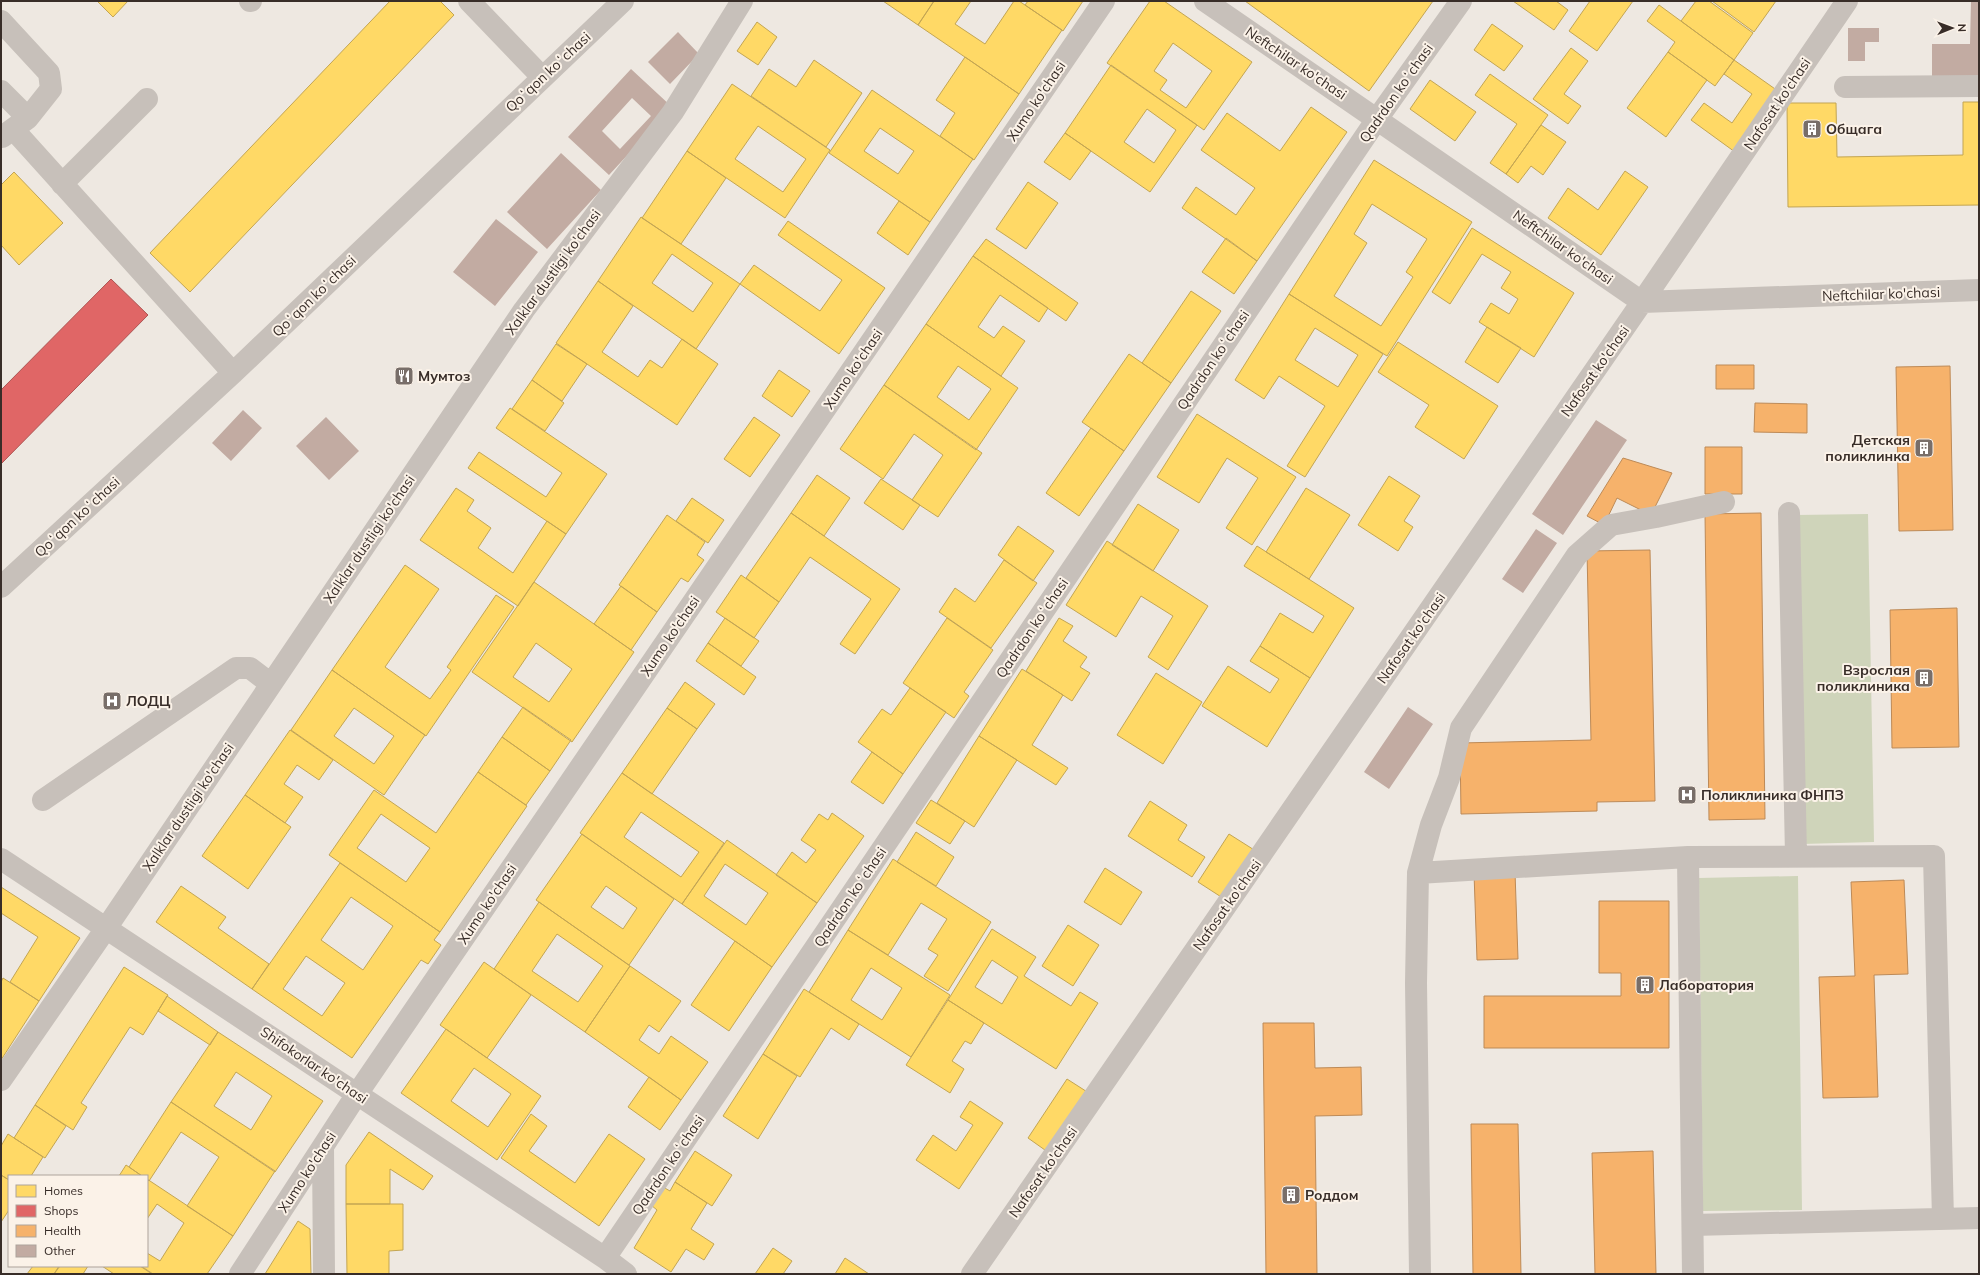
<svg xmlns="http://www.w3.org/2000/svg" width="1980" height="1275" font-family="Mulish,sans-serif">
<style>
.green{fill:#cfd4ba}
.homes{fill:#ffd966;stroke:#c3a553;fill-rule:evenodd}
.shops{fill:#e06666;stroke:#ae5553}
.health{fill:#f6b26b;stroke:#bd8a57}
.building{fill:#c2aba2;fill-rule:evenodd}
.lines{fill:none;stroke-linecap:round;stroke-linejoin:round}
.minor{stroke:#c7c0ba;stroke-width:22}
.labels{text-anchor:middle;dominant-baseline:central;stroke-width:4;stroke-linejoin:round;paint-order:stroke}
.street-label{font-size:14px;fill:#382d28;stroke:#fbf2e8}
.poi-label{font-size:14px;font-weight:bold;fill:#382d28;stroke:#fbf2e8;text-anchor:start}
</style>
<rect width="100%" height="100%" fill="#eee8e1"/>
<!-- green -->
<path class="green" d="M 1868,514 L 1874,842 L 1802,844 L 1796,515 Z
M 1798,876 L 1802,1210 L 1703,1211 L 1699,878 Z"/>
<!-- homes -->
<path class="homes" d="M 97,1 L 128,1 L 113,17 Z
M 390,1 L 440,1 L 454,15 L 190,292 L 150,253 Z
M 883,1 L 934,1 L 918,25 Z
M 934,1 L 971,1 L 955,24 L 985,44 L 1014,1 L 1019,1 L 1062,30 L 1019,94 L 918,25 Z
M 1028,1 L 1083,1 L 1063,31 L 1025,5 Z
M 1150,1 L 1164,1 L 1252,62 L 1204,130 L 1107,63 ZM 1173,43 L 1212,71 L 1186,108 L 1160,90 L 1167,80 L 1154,71 Z
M 1245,1 L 1433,1 L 1369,91 Z
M 1513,1 L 1556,1 L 1568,10 L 1554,30 Z
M 1590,1 L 1633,1 L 1597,51 L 1569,31 Z
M 1696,1 L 1709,1 L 1753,33 L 1734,60 L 1681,21 Z
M 1712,1 L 1776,1 L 1754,32 Z
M 1659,5 L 1734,60 L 1715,86 L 1668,52 L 1675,42 L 1647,21 Z
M 757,22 L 777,37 L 758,65 L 737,51 Z
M 1492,24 L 1523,46 L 1504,71 L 1474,50 Z
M 1571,48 L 1588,61 L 1564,94 L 1581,106 L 1568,124 L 1533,99 Z
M 1668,52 L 1707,80 L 1666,137 L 1627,108 Z
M 965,57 L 1019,94 L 974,160 L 940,136 L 955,113 L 936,100 Z
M 814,60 L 862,93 L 826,147 L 751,96 L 769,69 L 796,87 Z
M 1734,60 L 1778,91 L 1735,152 L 1691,120 L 1704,103 L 1732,123 L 1752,94 L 1724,74 Z
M 1111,65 L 1197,125 L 1150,192 L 1065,133 ZM 1147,109 L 1176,130 L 1154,163 L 1124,142 Z
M 1490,74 L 1548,115 L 1506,174 L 1490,163 L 1517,124 L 1475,95 Z
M 1430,80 L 1476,112 L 1455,141 L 1410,109 Z
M 732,84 L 830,150 L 785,218 L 687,151 ZM 758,126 L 806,159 L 783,192 L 735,159 Z
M 872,90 L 973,159 L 930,222 L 829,153 ZM 880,128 L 914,151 L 898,174 L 864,151 Z
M 1963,102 L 1979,102 L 1979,205 L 1788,207 L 1787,103 L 1836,103 L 1837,157 L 1963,155 Z
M 1311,107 L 1347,132 L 1257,261 L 1182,208 L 1196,187 L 1236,215 L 1255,188 L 1201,150 L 1227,113 L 1280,151 Z
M 1541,125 L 1566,142 L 1543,175 L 1531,166 L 1518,183 L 1506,174 Z
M 1065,133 L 1091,151 L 1070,180 L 1044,162 Z
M 687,151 L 726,178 L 681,244 L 642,218 Z
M 1374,160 L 1472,222 L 1387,356 L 1289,294 ZM 1372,204 L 1427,239 L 1406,272 L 1413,277 L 1381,326 L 1334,296 L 1367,243 L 1354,234 Z
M 1625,171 L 1648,187 L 1601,255 L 1548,218 L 1568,188 L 1598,210 Z
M 14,172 L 63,223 L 19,265 L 1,245 L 1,185 Z
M 1028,182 L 1058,203 L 1026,249 L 996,229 Z
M 899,201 L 930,222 L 908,255 L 877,233 Z
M 641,217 L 740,284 L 696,349 L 598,281 ZM 672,254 L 713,283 L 693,312 L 652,283 Z
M 788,221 L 885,288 L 839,354 L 740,284 L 754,265 L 820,311 L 842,280 L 778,235 Z
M 1472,228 L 1574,293 L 1534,357 L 1479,322 L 1491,303 L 1509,314 L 1518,299 L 1501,288 L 1511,272 L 1482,254 L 1450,304 L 1432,292 Z
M 1226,238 L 1257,261 L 1234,294 L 1202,272 Z
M 986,239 L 1078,303 L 1066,321 L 973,256 Z
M 973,256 L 1048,308 L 1039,322 L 1000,295 L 978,327 L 994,338 L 1003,326 L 1025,341 L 1001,376 L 926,324 Z
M 598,281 L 633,306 L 602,352 L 638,377 L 650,360 L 662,368 L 682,339 L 718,364 L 677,425 L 556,343 Z
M 1191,291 L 1221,311 L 1171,383 L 1142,363 Z
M 1289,294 L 1383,354 L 1305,477 L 1287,466 L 1325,406 L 1279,376 L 1264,399 L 1235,380 ZM 1315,328 L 1358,355 L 1338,387 L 1295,360 Z
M 926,324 L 1018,388 L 976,450 L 884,385 ZM 958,366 L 991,389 L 969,420 L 937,397 Z
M 1487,327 L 1521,348 L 1498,383 L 1465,362 Z
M 1398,342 L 1498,406 L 1464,459 L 1415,427 L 1429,405 L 1378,372 Z
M 556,344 L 587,364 L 562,401 L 532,380 Z
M 1129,354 L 1171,383 L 1124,451 L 1082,422 Z
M 779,370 L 810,391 L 792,417 L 762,396 Z
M 532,380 L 564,403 L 545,431 L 512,409 Z
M 884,385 L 982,453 L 938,517 L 912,500 L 943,455 L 914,434 L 883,479 L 840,449 Z
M 510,408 L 607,474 L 566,534 L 468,468 L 479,452 L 546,497 L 562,473 L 496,428 Z
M 1197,414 L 1296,477 L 1252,545 L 1226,528 L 1258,478 L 1227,458 L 1199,503 L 1157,477 Z
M 754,417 L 780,435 L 750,477 L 724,459 Z
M 1091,428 L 1124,451 L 1079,516 L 1046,493 Z
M 817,475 L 850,498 L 824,536 L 791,513 Z
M 1389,476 L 1420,496 L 1404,521 L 1413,527 L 1398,551 L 1358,525 Z
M 881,479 L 920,505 L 903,530 L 864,503 Z
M 456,488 L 474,500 L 467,511 L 491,528 L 478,548 L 513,573 L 547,521 L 566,534 L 518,606 L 420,540 Z
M 1306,488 L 1350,515 L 1309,579 L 1266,552 Z
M 692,498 L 724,520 L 708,543 L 676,521 Z
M 1138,504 L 1179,530 L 1153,571 L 1112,545 Z
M 791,513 L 900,589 L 855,654 L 840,644 L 871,599 L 810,557 L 779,602 L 746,578 Z
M 667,515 L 705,542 L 697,555 L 704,560 L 688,582 L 681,578 L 657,612 L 619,585 Z
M 1018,526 L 1054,551 L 1033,581 L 998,555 Z
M 1107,541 L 1208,606 L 1168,670 L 1148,657 L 1173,616 L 1141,596 L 1116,637 L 1066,605 Z
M 1257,546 L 1354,608 L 1310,678 L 1260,646 L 1280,613 L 1313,633 L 1324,616 L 1244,566 Z
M 1004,560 L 1037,583 L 991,648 L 939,612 L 955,588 L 975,602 Z
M 405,565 L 439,589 L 385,667 L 430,699 L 451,670 L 447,667 L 496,595 L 514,607 L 426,736 L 332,670 Z
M 741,575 L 779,602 L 754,638 L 716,612 Z
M 534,582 L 634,652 L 572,742 L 472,672 ZM 536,643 L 572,669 L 549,702 L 513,677 Z
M 621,586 L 657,612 L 631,650 L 594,624 Z
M 725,618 L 759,641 L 741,666 L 708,643 Z
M 947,618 L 993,650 L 964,692 L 969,696 L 954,718 L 903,683 Z
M 1059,618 L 1073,626 L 1063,641 L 1087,657 L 1080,667 L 1090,673 L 1072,701 L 1026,671 Z
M 708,643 L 756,677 L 744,695 L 696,661 Z
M 1260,646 L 1310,678 L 1267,747 L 1202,706 L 1228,666 L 1270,693 L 1279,679 L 1250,661 Z
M 1022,669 L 1063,695 L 1032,745 L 1068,768 L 1056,785 L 979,736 Z
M 332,670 L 425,735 L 384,795 L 291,730 ZM 354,708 L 394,736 L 374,764 L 334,736 Z
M 1156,673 L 1202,702 L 1163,764 L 1117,735 Z
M 685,682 L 715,704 L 697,729 L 667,708 Z
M 910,688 L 946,712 L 903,774 L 858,742 L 882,709 L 891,715 Z
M 523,707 L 571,740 L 550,771 L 502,737 Z
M 667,708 L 697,729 L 652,794 L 622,773 Z
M 290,730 L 333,760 L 319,780 L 297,765 L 284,784 L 303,797 L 285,823 L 245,795 Z
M 979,736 L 1017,760 L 974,827 L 937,803 Z
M 502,737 L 550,771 L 526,805 L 478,772 Z
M 872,752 L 903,774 L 883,804 L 851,782 Z
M 478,772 L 527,806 L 440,932 L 329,855 L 374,790 L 436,833 ZM 381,814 L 430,848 L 406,882 L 357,848 Z
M 622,773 L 724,843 L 682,904 L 580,833 ZM 641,812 L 699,852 L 681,877 L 624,837 Z
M 245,795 L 291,827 L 248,889 L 202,856 Z
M 931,800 L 965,821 L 950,844 L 916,823 Z
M 1150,801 L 1187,825 L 1178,840 L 1205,857 L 1192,877 L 1128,836 Z
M 832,813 L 864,836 L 817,903 L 776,875 L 792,852 L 806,863 L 816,850 L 801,840 L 819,814 L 828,820 Z
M 916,832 L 954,857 L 936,886 L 897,862 Z
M 582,834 L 674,899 L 629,965 L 536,900 ZM 606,886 L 637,908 L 623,929 L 591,907 Z
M 1229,834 L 1259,853 L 1229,902 L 1198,882 Z
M 727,840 L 817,903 L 772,967 L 682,904 ZM 725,864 L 768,893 L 746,925 L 704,896 Z
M 893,859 L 991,922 L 948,991 L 924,976 L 938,955 L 928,949 L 947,919 L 921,903 L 888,955 L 848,930 Z
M 340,863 L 440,932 L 434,940 L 441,945 L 428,964 L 421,960 L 352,1058 L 252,989 ZM 351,897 L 393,926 L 363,970 L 321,940 ZM 306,956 L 345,983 L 322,1016 L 283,989 Z
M 1105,868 L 1142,892 L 1121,925 L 1084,902 Z
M 181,886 L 226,917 L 218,928 L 269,964 L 252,989 L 156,922 Z
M 1,887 L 80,938 L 39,1001 L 10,982 L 38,937 L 1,913 Z
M 539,902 L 630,966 L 585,1032 L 494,969 ZM 557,934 L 603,966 L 578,1002 L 532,971 Z
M 1068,925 L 1099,945 L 1073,986 L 1042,966 Z
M 992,929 L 1036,957 L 1024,976 L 1071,1006 L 1080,992 L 1098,1003 L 1056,1069 L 948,1000 ZM 992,960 L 1018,977 L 1002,1004 L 975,987 Z
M 848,930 L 950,995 L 911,1057 L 809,992 ZM 871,968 L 902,988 L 882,1020 L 851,1000 Z
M 735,941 L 772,967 L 729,1031 L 691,1005 Z
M 484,962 L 531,995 L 487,1058 L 440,1025 Z
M 630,966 L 681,1001 L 659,1032 L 649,1025 L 639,1040 L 659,1054 L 671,1036 L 708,1062 L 681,1100 L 585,1032 Z
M 124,967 L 168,995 L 143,1035 L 130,1027 L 81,1103 L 87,1107 L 73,1130 L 35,1105 Z
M 3,978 L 39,1001 L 1,1060 L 1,982 Z
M 804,989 L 859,1024 L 849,1040 L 831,1028 L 800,1077 L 763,1054 Z
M 167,996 L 218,1032 L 210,1045 L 158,1011 Z
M 948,1000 L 984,1023 L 971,1044 L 965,1041 L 952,1061 L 964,1069 L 950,1093 L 906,1065 Z
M 446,1029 L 541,1096 L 497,1160 L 401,1093 ZM 474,1068 L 511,1094 L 488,1127 L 451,1101 Z
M 218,1032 L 323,1101 L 275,1172 L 171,1102 ZM 236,1072 L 272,1096 L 251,1130 L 214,1106 Z
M 763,1054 L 797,1076 L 758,1139 L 723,1116 Z
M 649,1077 L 681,1100 L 660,1130 L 628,1107 Z
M 1067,1079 L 1092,1095 L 1052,1155 L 1028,1138 Z
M 970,1101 L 1003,1123 L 959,1189 L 916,1160 L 933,1135 L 956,1151 L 973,1125 L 960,1117 Z
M 171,1102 L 275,1171 L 233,1236 L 187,1206 L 219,1157 L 181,1132 L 149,1181 L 147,1179 L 147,1176 L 142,1176 L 129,1167 Z
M 35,1105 L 66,1126 L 45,1158 L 14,1138 Z
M 531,1114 L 547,1126 L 529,1151 L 575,1183 L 609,1134 L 645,1159 L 599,1226 L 501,1158 Z
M 369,1132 L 433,1176 L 423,1190 L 390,1169 L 390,1204 L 346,1204 L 346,1165 Z
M 8,1134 L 43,1157 L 31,1176 L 9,1176 L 9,1180 L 1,1175 L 1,1146 Z
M 695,1151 L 732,1175 L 712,1206 L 675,1182 Z
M 126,1165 L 129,1167 L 142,1176 L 119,1176 Z
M 1,1175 L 9,1180 L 9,1210 L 1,1222 Z
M 147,1179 L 233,1236 L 207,1274 L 153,1274 L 141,1266 L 147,1266 L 147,1253 L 160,1261 L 184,1223 L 157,1204 L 147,1219 Z
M 675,1182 L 707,1203 L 691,1229 L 714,1244 L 704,1260 L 686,1249 L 671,1272 L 634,1248 L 657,1210 L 651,1205 L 663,1187 L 670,1191 Z
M 346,1204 L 403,1204 L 403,1250 L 389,1251 L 389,1274 L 347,1274 Z
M 298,1221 L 310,1229 L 311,1274 L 265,1274 Z
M 773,1248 L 792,1261 L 783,1274 L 755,1274 Z
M 845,1258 L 869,1274 L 835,1274 Z
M 33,1266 L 59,1266 L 54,1274 L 27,1274 Z
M 60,1266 L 88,1266 L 83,1274 L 54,1274 Z
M 102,1266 L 140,1266 L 152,1274 L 114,1274 Z"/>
<!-- shops -->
<path class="shops" d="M 111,279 L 148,315 L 1,464 L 1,390 Z"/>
<!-- health -->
<path class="health" d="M 1716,365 L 1754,365 L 1754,389 L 1716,389 Z
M 1950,366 L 1953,530 L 1899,531 L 1896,367 Z
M 1755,403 L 1807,404 L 1807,433 L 1754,432 Z
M 1705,447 L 1742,447 L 1742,494 L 1705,494 Z
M 1623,458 L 1672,473 L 1651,515 L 1617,498 L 1604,525 L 1587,516 Z
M 1761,513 L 1765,819 L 1709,820 L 1705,514 Z
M 1650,550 L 1655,801 L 1597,802 L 1597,811 L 1461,814 L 1460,743 L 1591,740 L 1587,551 Z
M 1957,608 L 1959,747 L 1892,748 L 1890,610 Z
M 1515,872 L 1518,959 L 1477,960 L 1474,873 Z
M 1904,880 L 1908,974 L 1874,975 L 1878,1097 L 1823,1098 L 1819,977 L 1855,976 L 1851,882 Z
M 1599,901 L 1669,901 L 1669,1048 L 1484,1048 L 1484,996 L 1621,996 L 1621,973 L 1599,973 Z
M 1263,1023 L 1314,1023 L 1315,1068 L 1361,1067 L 1362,1115 L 1315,1116 L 1317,1274 L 1266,1274 Z
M 1471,1124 L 1518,1124 L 1521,1274 L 1473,1274 Z
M 1653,1151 L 1656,1274 L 1595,1274 L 1592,1153 Z"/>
<!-- building -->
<path class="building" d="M 1971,1 L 1979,1 L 1979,76 L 1932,76 L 1932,44 L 1970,44 Z
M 1848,28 L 1879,28 L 1879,42 L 1865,42 L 1865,61 L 1848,61 Z
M 678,32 L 699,54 L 670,84 L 648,62 Z
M 631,69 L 672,107 L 609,175 L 568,137 ZM 632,98 L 651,116 L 620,149 L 602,131 Z
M 561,153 L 601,190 L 547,249 L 507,212 Z
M 496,219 L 538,252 L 495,306 L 453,272 Z
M 243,410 L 262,428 L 231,461 L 212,443 Z
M 326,417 L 359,451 L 329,480 L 296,446 Z
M 1596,420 L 1627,440 L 1563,535 L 1532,514 Z
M 1536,529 L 1557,543 L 1523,593 L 1502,579 Z
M 1408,707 L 1433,724 L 1389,789 L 1364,772 Z"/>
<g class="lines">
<!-- minor -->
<path class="minor" d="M 250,1 L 251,1
M 469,1 L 542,77
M 1205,1 L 1642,302 L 1979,290
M 1,21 L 49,73 L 51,89 L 28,118 L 2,137
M 1845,87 L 1979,86
M 1,91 L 28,118
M 14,130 L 233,373
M 62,184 L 147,99
M 1789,513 L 1796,856
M 1,587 L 233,373 L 623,1
M 43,800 L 236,668 L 250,668 L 271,684
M 1688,857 L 1418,873 L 1431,825 L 1449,778 L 1461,728 L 1577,555 L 1611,525 L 1656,517 L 1724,502
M 1,859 L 605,1258 L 626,1274
M 1418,873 L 1416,983 L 1420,1274
M 1,1080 L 107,927 L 524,310 L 673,112 L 742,1
M 323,1148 L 324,1274
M 1693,1225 L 1979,1218
M 605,1258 L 1377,119 L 1461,1
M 240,1274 L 357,1094 L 1104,1
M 972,1274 L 1642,302 L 1847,1
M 1693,1274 L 1688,857 L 1934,856 L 1943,1219"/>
</g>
<!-- icons -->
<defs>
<g id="building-square" transform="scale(1)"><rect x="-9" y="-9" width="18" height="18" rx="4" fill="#786e69" stroke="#fbf2e8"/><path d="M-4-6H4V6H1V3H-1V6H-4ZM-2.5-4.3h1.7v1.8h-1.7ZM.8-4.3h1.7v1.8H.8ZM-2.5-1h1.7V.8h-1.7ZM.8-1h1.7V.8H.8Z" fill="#fff"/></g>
<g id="restaurant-square" transform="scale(1)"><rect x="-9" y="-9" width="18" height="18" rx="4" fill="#786e69" stroke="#fbf2e8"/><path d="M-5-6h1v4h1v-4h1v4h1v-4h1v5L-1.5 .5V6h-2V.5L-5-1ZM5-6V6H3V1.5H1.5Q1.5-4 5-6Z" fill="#fff"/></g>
<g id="hospital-square" transform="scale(1)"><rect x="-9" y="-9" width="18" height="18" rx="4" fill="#786e69" stroke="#fbf2e8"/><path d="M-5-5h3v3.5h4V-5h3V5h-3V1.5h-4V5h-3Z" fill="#fff"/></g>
</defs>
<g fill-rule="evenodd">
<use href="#building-square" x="1812" y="129"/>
<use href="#restaurant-square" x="404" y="376"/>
<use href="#building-square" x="1924" y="448"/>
<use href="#building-square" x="1924" y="678"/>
<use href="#hospital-square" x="112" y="701"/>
<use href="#hospital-square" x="1687" y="795"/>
<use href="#building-square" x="1645" y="985"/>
<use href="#building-square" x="1291" y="1195"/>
</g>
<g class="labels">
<!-- street labels -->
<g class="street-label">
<text transform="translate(1296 63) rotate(34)">Neftchilar ko'chasi</text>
<text transform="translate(548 72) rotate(-43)">Qoʻqon koʻchasi</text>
<text transform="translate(1396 93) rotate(-55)">Qadrdon koʻchasi</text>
<text transform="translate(1036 101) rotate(-56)">Xumo ko'chasi</text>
<text transform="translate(1777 104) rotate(-56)">Nafosat ko'chasi</text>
<text transform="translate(1563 247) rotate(35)">Neftchilar ko'chasi</text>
<text transform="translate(553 272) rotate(-54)">Xalklar dustligi ko'chasi</text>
<text transform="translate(1881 294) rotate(-2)">Neftchilar ko'chasi</text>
<text transform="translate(314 296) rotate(-44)">Qoʻqon koʻchasi</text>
<text transform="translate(1213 360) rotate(-56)">Qadrdon koʻchasi</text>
<text transform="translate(853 369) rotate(-56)">Xumo ko'chasi</text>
<text transform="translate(1595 371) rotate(-55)">Nafosat ko'chasi</text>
<text transform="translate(77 517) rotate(-43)">Qoʻqon koʻchasi</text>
<text transform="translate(369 539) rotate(-56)">Xalklar dustligi ko'chasi</text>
<text transform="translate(1032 628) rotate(-56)">Qadrdon koʻchasi</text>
<text transform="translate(670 636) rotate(-56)">Xumo ko'chasi</text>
<text transform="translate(1411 638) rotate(-55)">Nafosat ko'chasi</text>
<text transform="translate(188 807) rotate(-56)">Xalklar dustligi ko'chasi</text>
<text transform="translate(850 897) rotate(-56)">Qadrdon koʻchasi</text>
<text transform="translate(487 904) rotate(-56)">Xumo ko'chasi</text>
<text transform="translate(1227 905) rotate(-55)">Nafosat ko'chasi</text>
<text transform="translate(314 1065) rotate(34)">Shifokorlar ko'chasi</text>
<text transform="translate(668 1165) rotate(-56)">Qadrdon koʻchasi</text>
<text transform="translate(307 1172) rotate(-57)">Xumo ko'chasi</text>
<text transform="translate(1043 1172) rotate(-55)">Nafosat ko'chasi</text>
</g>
<!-- poi labels -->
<g class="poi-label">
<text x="1826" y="129">Общага</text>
<text x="418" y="376">Mумтоз</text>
<text x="1910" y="440" text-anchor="end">Детская<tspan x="1910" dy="16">поликлинка</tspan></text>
<text x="1910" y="670" text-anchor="end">Взрослая<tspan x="1910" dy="16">поликлиника</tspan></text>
<text x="126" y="701">ЛОДЦ</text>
<text x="1701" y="795">Поликлиника ФНПЗ</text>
<text x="1659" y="985">Лаборатория</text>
<text x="1305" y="1195">Роддом</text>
</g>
</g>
<!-- border -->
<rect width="1980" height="1275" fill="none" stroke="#382d28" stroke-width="4"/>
<!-- legend -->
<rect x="8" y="1175" width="140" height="92" fill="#fbf2e8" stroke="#ada39b"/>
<rect x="16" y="1185" width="20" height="12" fill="#ffd966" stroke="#ada39b"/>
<text x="44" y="1195" font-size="12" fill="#382d28">Homes</text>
<rect x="16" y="1205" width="20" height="12" fill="#e06666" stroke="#ada39b"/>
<text x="44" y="1215" font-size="12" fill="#382d28">Shops</text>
<rect x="16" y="1225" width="20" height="12" fill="#f6b26b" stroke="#ada39b"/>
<text x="44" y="1235" font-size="12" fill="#382d28">Health</text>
<rect x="16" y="1245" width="20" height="12" fill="#c2aba2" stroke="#ada39b"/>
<text x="44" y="1255" font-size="12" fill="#382d28">Other</text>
<!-- north arrow -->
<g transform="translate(1952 28) rotate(89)" stroke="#fbf2e8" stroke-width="3" paint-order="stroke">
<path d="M0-3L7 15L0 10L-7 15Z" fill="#382d28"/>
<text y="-6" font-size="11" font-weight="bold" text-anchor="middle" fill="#382d28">N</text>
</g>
</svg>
